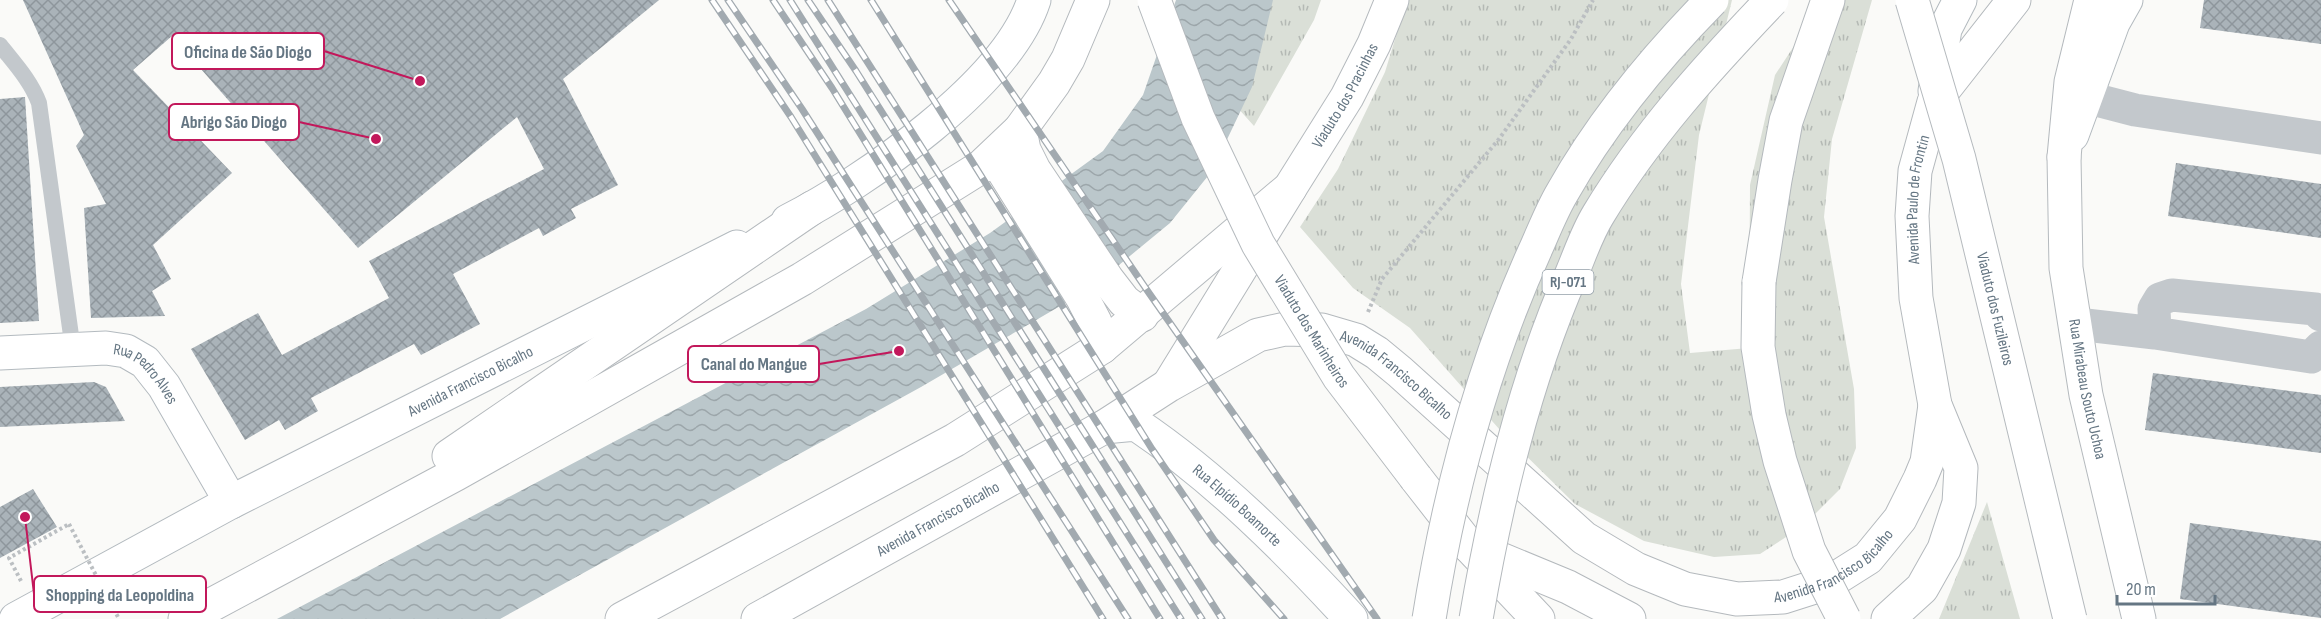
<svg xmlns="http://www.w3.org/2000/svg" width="2321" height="619" font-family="'Sofia Sans Condensed',sans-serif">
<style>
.grass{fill:url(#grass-tufts)}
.water{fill:url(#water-waves)}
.building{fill:url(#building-cross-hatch)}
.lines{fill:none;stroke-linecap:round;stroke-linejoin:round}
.secondary-casing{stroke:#b3babf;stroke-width:35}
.primary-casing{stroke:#b5babe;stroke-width:35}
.highway-casing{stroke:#b4b9bd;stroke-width:35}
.path{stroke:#bbbfc2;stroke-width:4;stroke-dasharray:3 3;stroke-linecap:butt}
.lane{stroke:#c3c8cc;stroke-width:16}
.street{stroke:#c3c8cc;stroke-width:33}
.secondary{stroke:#fff;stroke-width:33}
.primary{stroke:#fff;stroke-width:33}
.highway{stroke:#fff;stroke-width:33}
.rail-casing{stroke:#a2aab0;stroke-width:7}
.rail{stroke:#fff;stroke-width:4.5;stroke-dasharray:14;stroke-linecap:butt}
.primary-bridge-casing{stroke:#b5babe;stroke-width:35;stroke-linecap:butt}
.highway-bridge-casing{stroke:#b4b9bd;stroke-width:35;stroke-linecap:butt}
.path-bridge{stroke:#bbbfc2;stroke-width:4;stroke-dasharray:3 3;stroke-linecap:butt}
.primary-bridge{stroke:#fff;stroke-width:33}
.highway-bridge{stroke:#fff;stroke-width:33}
.labels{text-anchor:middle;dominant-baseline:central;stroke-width:6;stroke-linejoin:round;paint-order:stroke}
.shield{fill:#fff;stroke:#939fa8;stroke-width:1.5}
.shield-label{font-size:15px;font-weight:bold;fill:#657683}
.street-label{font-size:16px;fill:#657683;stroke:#fff}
.leader{fill:none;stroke:#c2185b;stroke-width:2}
.callout-dot{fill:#c2185b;stroke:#fff;stroke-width:2}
.callout{fill:#fff;stroke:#c2185b;stroke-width:2}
.callout-label{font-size:18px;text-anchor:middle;font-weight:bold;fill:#657683}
</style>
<defs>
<pattern id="grass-tufts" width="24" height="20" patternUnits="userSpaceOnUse" patternTransform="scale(1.5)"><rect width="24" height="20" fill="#dadfd7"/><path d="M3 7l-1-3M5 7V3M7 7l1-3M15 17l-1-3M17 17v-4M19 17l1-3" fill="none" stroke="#b4b9b4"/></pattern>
<pattern id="water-waves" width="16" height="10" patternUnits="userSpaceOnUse" patternTransform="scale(1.5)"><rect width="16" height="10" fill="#bbc7cb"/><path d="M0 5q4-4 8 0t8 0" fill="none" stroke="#9ca6aa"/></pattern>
<pattern id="building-cross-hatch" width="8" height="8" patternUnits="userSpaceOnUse" patternTransform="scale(1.5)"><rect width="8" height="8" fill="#aab3b9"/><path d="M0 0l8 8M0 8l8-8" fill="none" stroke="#8e969c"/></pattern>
</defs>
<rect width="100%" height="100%" fill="#fafaf8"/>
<!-- grass -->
<path class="grass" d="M 1256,0 L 1321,0 L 1314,20 L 1254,126 L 1227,96 Z
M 1407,0 L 1732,0 L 1699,135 L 1681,284 L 1690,353 L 1749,348 L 1750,185 L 1775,75 L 1824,0 L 1872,0 L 1832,139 L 1824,217 L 1854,389 L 1856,448 L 1840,489 L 1803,526 L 1760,554 L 1714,557 L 1644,541 L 1575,504 L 1500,430 L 1410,328 L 1353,288 L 1300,227 L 1338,169 L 1385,72 Z
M 1987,502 L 2020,619 L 1939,619 Z"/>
<!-- water -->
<path class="water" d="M 1176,0 L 1273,0 L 1252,87 L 1212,171 L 1170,223 L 1091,288 L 921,387 L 500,619 L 277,619 L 866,309 L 990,233 L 1103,151 L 1143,95 Z"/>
<!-- building -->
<path class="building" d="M 23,0 L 659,0 L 563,79 L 618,185 L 571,209 L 576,218 L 543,236 L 539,228 L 453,274 L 480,324 L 421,355 L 414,344 L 311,398 L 318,411 L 285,430 L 279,420 L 245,440 L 191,349 L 258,313 L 282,355 L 389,298 L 369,261 L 544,169 L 517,117 L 358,248 L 172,36 L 133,70 L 232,173 L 153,245 L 171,279 L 152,291 L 165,316 L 91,318 L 84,208 L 106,204 L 76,146 L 84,135 Z
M 2204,0 L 2321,0 L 2321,44 L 2200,28 Z
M 25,97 L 39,321 L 0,323 L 0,99 Z
M 2176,163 L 2321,184 L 2321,238 L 2168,216 Z
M 2153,373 L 2321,395 L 2321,453 L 2145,430 Z
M 94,382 L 106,387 L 125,421 L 0,427 L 0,387 Z
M 33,489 L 57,527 L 0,558 L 0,507 Z
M 2190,523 L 2321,541 L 2321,618 L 2180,599 Z"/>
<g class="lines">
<!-- secondary casing -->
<g class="secondary-casing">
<g id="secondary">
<path d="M 1935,91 L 1945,29 L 1960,0"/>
<path d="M 2072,135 L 2113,23 L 2126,0"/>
<path d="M 788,221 C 865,182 1007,84 1034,0"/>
<path id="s1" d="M 0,353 L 106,348 L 126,351 L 145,362 L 164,386 L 231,502"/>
<path id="s2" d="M 1104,427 L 1136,424 C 1216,478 1286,548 1351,619"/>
<path id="s3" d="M 16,619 L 231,502 L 737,247"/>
</g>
</g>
<!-- primary casing -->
<g class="primary-casing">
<g id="primary">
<path id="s4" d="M 2064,157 L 2066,268 L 2086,395 L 2139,619"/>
<path d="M 1416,478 L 1469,546 L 1538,619"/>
<path id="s5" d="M 622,619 L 955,440 L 1102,347 L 1290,188 L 1347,97 L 1374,44 L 1392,0"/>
</g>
</g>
<!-- highway casing -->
<g class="highway-casing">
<g id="highway">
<path d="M 1020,130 L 1024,150 L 1034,170 L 1107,279 L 1124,301 L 1142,315"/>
<path d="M 994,156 L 1082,297 L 1095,322 L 1102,347"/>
<path d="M 2064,157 L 2071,82 L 2091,0"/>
<path d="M 1759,282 L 1775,180 L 1786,121 L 1828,0"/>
<path d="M 1170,383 L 1290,188"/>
<path d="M 449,456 L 812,208"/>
<path d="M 1469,546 L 1568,587 L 1629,619"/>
<path d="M 185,619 L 456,474 L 802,279 L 981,167 L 1020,130 L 1054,83 L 1068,59 L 1093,0"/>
<path id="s6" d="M 758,619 L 1104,427 L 1169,385 L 1258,335 L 1285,329 L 1322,330 L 1356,340 L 1377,353 L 1400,372 L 1584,538 L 1636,569 L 1685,589 L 1737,599 L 1783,597 L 1830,582 L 1868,558 L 1900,519 L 1920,479 L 1927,462 L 1935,405"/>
<path id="s7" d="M 1888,619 L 1922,588 L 1944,549 L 1959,503 L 1961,468 L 1935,405 L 1916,298 L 1912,216 L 1915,171 L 1934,102 L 2014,0"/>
</g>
</g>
<!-- path -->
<path class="path" d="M 1368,312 L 1382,279 L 1499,139 L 1571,39 L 1593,0
M 21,581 L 9,558 L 69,524"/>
<!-- lane -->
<path class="lane" d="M 0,45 C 15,64 31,81 39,103 L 73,350"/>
<!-- street -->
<path class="street" d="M 2085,97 L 2135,110 L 2321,138
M 2077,324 L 2155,333 L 2311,357 L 2321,347
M 2155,333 L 2154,309 L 2160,299 L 2172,295 L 2315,309 L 2321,315"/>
<!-- secondary -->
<use href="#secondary" class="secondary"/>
<!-- primary -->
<use href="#primary" class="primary"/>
<!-- highway -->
<use href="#highway" class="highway"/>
<!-- rail casing -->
<g class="rail-casing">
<path id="rail" d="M 712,0 L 791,117 L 1103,619
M 728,0 L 802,109 L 1128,619
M 773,0 L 832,88 L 1160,619
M 790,0 L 1181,619
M 808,0 L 856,71 L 1202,619
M 828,0 L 1222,619
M 871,0 L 1152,449 L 1214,540 L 1284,619
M 949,0 L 1149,293 L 1377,619"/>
</g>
<!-- rail -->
<use href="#rail" class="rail"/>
<!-- primary-bridge casing -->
<g class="primary-bridge-casing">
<g id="primary-bridge">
<path id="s8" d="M 1154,0 L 1198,118 L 1258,244 L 1339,377 L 1416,478"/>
<path id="s9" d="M 1912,0 L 1959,159 L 2070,619"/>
</g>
</g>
<!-- highway-bridge casing -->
<g class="highway-bridge-casing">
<path id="highway-bridge" d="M 1759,282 L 1758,347 L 1769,415 L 1780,461 L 1809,551 L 1844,619
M 1429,619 C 1449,493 1484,362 1537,246 C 1545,228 1552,210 1562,193 C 1602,122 1655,58 1712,0
M 1476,619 C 1496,502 1524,383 1572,273 C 1580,254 1587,233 1598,215 C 1646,135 1708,67 1772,0"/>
</g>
<!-- path-bridge -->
<path class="path-bridge" d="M 69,524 L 119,619"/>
<!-- primary-bridge -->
<use href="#primary-bridge" class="primary-bridge"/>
<!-- highway-bridge -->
<use href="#highway-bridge" class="highway-bridge"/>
</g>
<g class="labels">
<!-- shield labels -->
<rect class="shield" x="1542.5" y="270" width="51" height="24" rx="4.5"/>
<g class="shield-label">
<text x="1568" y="282">RJ-071</text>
</g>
<!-- street labels -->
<g class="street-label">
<text stroke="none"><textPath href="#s5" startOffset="906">Viaduto dos Pracinhas</textPath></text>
<text stroke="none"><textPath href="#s7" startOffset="450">Avenida Paulo de Frontin</textPath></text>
<text stroke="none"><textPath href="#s9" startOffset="320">Viaduto dos Fuzileiros</textPath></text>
<text stroke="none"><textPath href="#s8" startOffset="368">Viaduto dos Marinheiros</textPath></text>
<text stroke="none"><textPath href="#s6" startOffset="728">Avenida Francisco Bicalho</textPath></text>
<text stroke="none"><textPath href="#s1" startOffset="156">Rua Pedro Alves</textPath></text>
<text stroke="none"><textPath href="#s3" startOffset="513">Avenida Francisco Bicalho</textPath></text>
<text stroke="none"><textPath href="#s4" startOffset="234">Rua Mirabeau Souto Uchoa</textPath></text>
<text stroke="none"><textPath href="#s2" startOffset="162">Rua Elpídio Boamorte</textPath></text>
<text stroke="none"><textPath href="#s6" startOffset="206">Avenida Francisco Bicalho</textPath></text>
<text stroke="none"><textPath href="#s6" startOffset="1250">Avenida Francisco Bicalho</textPath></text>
</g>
</g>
<!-- callouts -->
<path class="leader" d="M420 81L324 51M376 139L299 122M899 351L819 364M25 517L34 594"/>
<g class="callout-dot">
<circle cx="420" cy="81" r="6"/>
<circle cx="376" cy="139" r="6"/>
<circle cx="899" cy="351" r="6"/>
<circle cx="25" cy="517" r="6"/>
</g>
<g class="callout">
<rect x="172" y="33" width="152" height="36" rx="6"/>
<rect x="169" y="104" width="130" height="36" rx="6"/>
<rect x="688" y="346" width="131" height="36" rx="6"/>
<rect x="34" y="576" width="172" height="36" rx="6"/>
</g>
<g class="callout-label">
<text x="248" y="58">Oficina de São Diogo</text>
<text x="234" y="128">Abrigo São Diogo</text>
<text x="754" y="370">Canal do Mangue</text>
<text x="120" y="601">Shopping da Leopoldina</text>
</g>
<!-- scale -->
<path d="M2117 595v9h98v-9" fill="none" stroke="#657683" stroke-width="3"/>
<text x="2126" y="595" font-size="18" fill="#657683" stroke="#ffffff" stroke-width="4.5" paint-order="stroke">20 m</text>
</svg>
